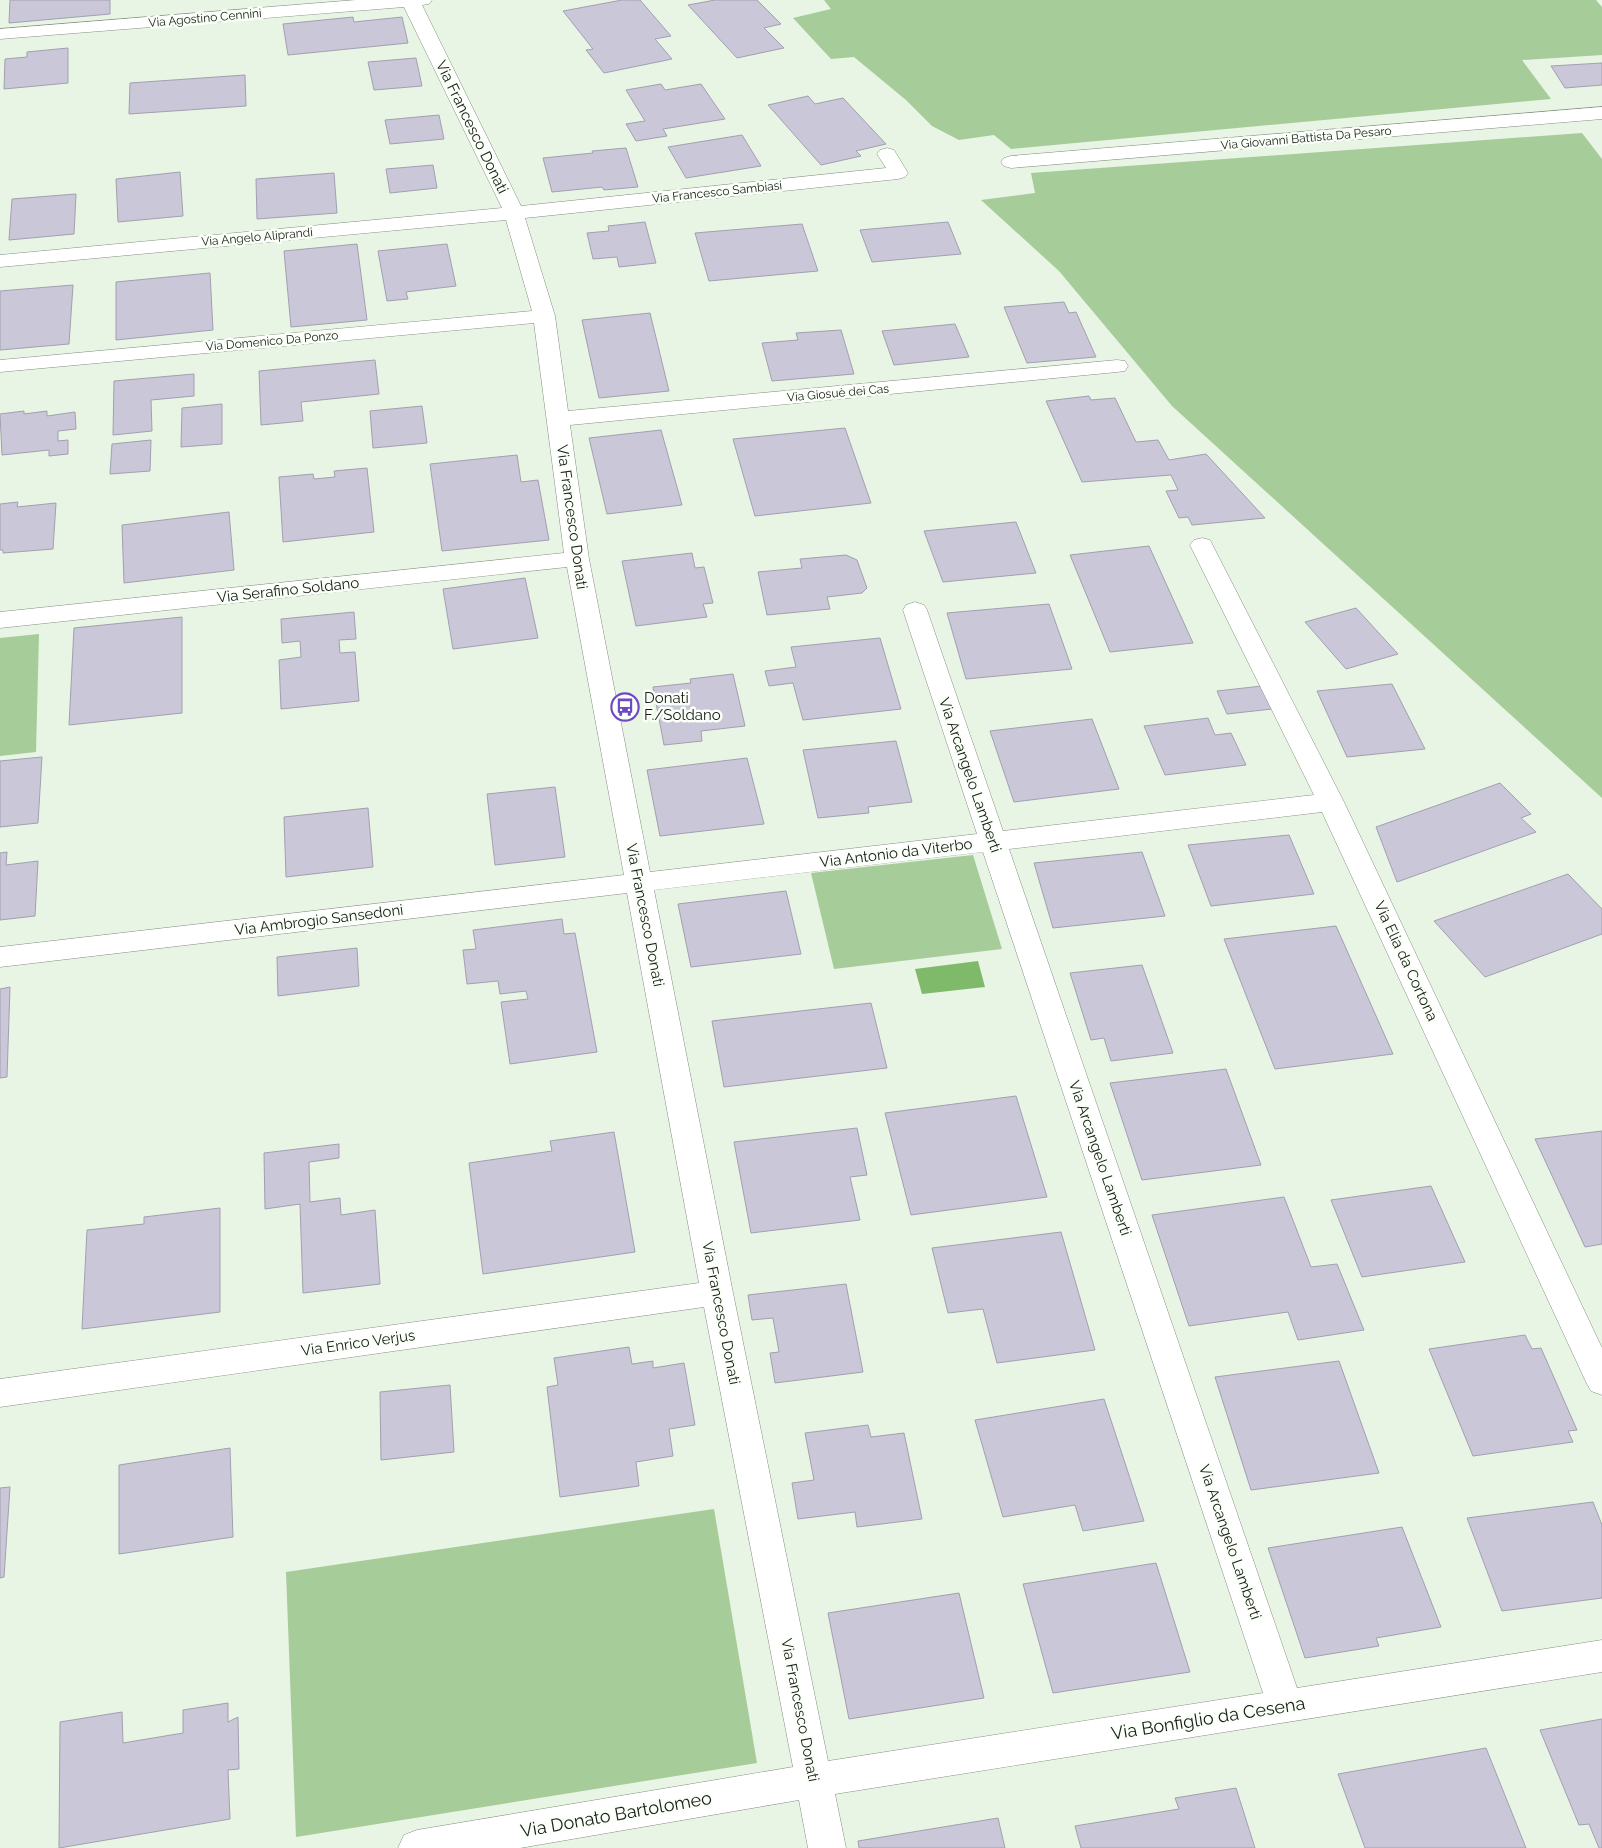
<svg xmlns="http://www.w3.org/2000/svg" width="1602" height="1848" font-family="Raleway,sans-serif">
<style>
.green{fill:#a6cc99}
.water{fill:#7fba6a}
.building{fill:#c9c7d8;stroke:#a2a0b0}
.lines{fill:none;stroke-linecap:round;stroke-linejoin:round}
.minor-casing{stroke:#858f81;stroke-width:1}
.minor{fill:#fff;fill-rule:evenodd}
.labels{text-anchor:middle;dominant-baseline:central;stroke-width:5;stroke-linejoin:round;paint-order:stroke}
.far-street-label{font-size:12px;fill:#191d18;stroke:#fafff8}
.street-label{font-size:15px;fill:#191d18;stroke:#fafff8}
.poi-label{font-size:15px;fill:#191d18;stroke:#fafff8;text-anchor:start}
.near-street-label{font-size:18px;fill:#191d18;stroke:#fafff8}
</style>
<rect width="100%" height="100%" fill="#e8f4e4"/>
<!-- green -->
<path class="green" d="M 824,0 L 1596,0 L 1602,7 L 1602,55 L 1522,60 L 1551,99 L 1011,149 L 994,135 L 959,140 L 932,126 L 906,100 L 854,57 L 831,59 L 793,18 L 831,9 Z
M 1582,133 L 1602,159 L 1602,798 L 1172,406 L 1059,271 L 981,200 L 1035,193 L 1031,173 Z
M 39,634 L 36,752 L 0,756 L 0,638 Z
M 973,855 L 1002,949 L 834,969 L 811,873 Z
M 714,1509 L 757,1763 L 296,1837 L 286,1572 Z"/>
<!-- water -->
<path class="water" d="M 978,961 L 985,987 L 922,994 L 915,969 Z"/>
<!-- building -->
<path class="building" d="M 10,0 L 110,0 L 110,14 L 9,23 Z
M 622,0 L 640,0 L 671,36 L 655,39 L 672,59 L 604,73 L 586,50 L 593,49 L 563,11 Z
M 715,0 L 757,0 L 781,24 L 764,28 L 784,48 L 737,58 L 688,5 Z
M 353,17 L 354,22 L 402,17 L 408,43 L 288,55 L 283,24 Z
M 68,48 L 68,83 L 4,89 L 5,59 L 27,57 L 27,52 Z
M 416,58 L 422,86 L 374,90 L 368,62 Z
M 1602,63 L 1602,85 L 1565,88 L 1551,66 Z
M 245,75 L 246,106 L 129,114 L 130,83 Z
M 661,84 L 665,90 L 701,84 L 725,119 L 663,129 L 667,136 L 636,141 L 626,124 L 645,121 L 626,90 Z
M 808,96 L 815,104 L 843,98 L 886,144 L 856,151 L 861,156 L 821,165 L 768,105 Z
M 439,115 L 444,139 L 390,144 L 385,120 Z
M 742,135 L 761,166 L 686,178 L 668,147 Z
M 626,148 L 638,187 L 604,190 L 602,187 L 552,192 L 543,158 L 593,153 L 592,151 Z
M 433,165 L 437,188 L 390,193 L 386,169 Z
M 180,172 L 183,216 L 118,222 L 116,179 Z
M 334,173 L 337,213 L 257,219 L 256,179 Z
M 76,194 L 74,234 L 9,240 L 12,199 Z
M 645,222 L 656,263 L 619,267 L 617,257 L 593,259 L 587,233 L 609,231 L 608,226 Z
M 948,222 L 961,254 L 872,262 L 860,230 Z
M 802,224 L 818,271 L 709,281 L 695,233 Z
M 357,244 L 367,320 L 291,327 L 284,251 Z
M 447,244 L 456,286 L 406,292 L 408,299 L 387,301 L 378,251 Z
M 210,273 L 213,330 L 116,340 L 116,282 Z
M 73,285 L 69,344 L 0,350 L 0,291 Z
M 1064,302 L 1069,313 L 1076,312 L 1096,357 L 1027,363 L 1004,307 Z
M 650,313 L 669,391 L 599,398 L 582,320 Z
M 955,324 L 969,357 L 894,365 L 882,331 Z
M 841,330 L 854,374 L 772,381 L 762,343 L 798,340 L 796,333 Z
M 375,360 L 379,394 L 301,402 L 303,421 L 261,425 L 259,371 Z
M 194,374 L 194,396 L 151,400 L 152,431 L 113,435 L 114,381 Z
M 1089,396 L 1091,400 L 1115,398 L 1136,442 L 1158,440 L 1169,460 L 1206,454 L 1265,518 L 1192,525 L 1188,517 L 1179,518 L 1166,491 L 1178,490 L 1171,475 L 1082,482 L 1046,401 Z
M 222,404 L 222,444 L 181,447 L 182,408 Z
M 422,406 L 427,443 L 373,448 L 370,411 Z
M 24,411 L 24,414 L 47,411 L 47,416 L 75,412 L 76,429 L 58,431 L 58,441 L 68,440 L 68,454 L 49,456 L 49,450 L 2,455 L 0,414 Z
M 845,428 L 871,503 L 755,516 L 733,439 Z
M 661,430 L 682,505 L 607,514 L 589,438 Z
M 151,440 L 150,471 L 110,474 L 112,444 Z
M 517,455 L 521,482 L 538,480 L 549,540 L 442,551 L 430,464 Z
M 367,468 L 374,532 L 283,542 L 279,477 L 313,474 L 314,479 L 335,477 L 334,471 Z
M 18,502 L 17,507 L 56,503 L 53,549 L 3,553 L 3,550 L 0,550 L 0,504 Z
M 229,512 L 234,570 L 124,583 L 122,525 Z
M 1016,522 L 1036,573 L 943,582 L 924,531 Z
M 1149,546 L 1193,643 L 1110,652 L 1070,555 Z
M 692,553 L 695,568 L 704,567 L 713,603 L 703,604 L 707,617 L 636,626 L 622,561 Z
M 846,555 L 857,560 L 867,588 L 862,593 L 827,597 L 830,609 L 767,615 L 758,572 L 802,568 L 800,559 Z
M 525,578 L 538,638 L 453,649 L 443,589 Z
M 1049,604 L 1072,669 L 966,679 L 947,613 Z
M 1356,608 L 1398,654 L 1346,669 L 1305,622 Z
M 354,612 L 356,639 L 339,640 L 340,653 L 355,652 L 359,701 L 281,709 L 279,660 L 301,657 L 300,641 L 282,643 L 281,619 Z
M 182,617 L 182,713 L 69,725 L 74,628 Z
M 880,638 L 901,709 L 803,720 L 793,683 L 769,686 L 765,671 L 796,667 L 791,647 Z
M 733,674 L 745,726 L 701,731 L 702,741 L 664,745 L 653,687 L 691,683 L 690,679 Z
M 1392,684 L 1425,749 L 1347,757 L 1317,691 Z
M 1262,686 L 1272,709 L 1227,714 L 1217,691 Z
M 1208,718 L 1215,735 L 1231,733 L 1246,765 L 1165,775 L 1144,726 Z
M 1092,719 L 1119,789 L 1014,802 L 990,731 Z
M 896,741 L 912,802 L 868,807 L 869,813 L 818,818 L 803,750 Z
M 42,757 L 38,823 L 0,827 L 0,761 Z
M 747,758 L 764,824 L 660,836 L 647,770 Z
M 1500,783 L 1531,814 L 1521,818 L 1536,832 L 1397,882 L 1376,827 Z
M 555,787 L 565,857 L 495,865 L 487,794 Z
M 368,808 L 373,867 L 286,877 L 284,817 Z
M 1289,835 L 1314,894 L 1211,906 L 1188,845 Z
M 7,852 L 6,865 L 38,861 L 35,916 L 0,920 L 0,853 Z
M 1142,852 L 1165,916 L 1053,928 L 1034,863 Z
M 1568,874 L 1602,909 L 1602,934 L 1485,977 L 1434,921 Z
M 786,891 L 801,954 L 691,967 L 678,904 Z
M 562,919 L 564,934 L 575,933 L 597,1052 L 510,1064 L 501,1002 L 528,999 L 526,991 L 500,994 L 498,981 L 467,984 L 463,950 L 476,949 L 473,930 Z
M 1336,926 L 1393,1054 L 1275,1069 L 1224,939 Z
M 357,948 L 359,986 L 278,996 L 277,957 Z
M 1142,965 L 1173,1053 L 1111,1061 L 1104,1038 L 1091,1040 L 1070,973 Z
M 10,987 L 7,1077 L 0,1078 L 0,989 Z
M 871,1003 L 887,1068 L 724,1087 L 712,1021 Z
M 1226,1069 L 1261,1165 L 1142,1180 L 1110,1083 Z
M 1016,1096 L 1047,1197 L 911,1215 L 885,1113 Z
M 857,1128 L 867,1175 L 850,1177 L 860,1220 L 751,1233 L 734,1142 Z
M 1602,1131 L 1602,1244 L 1585,1247 L 1535,1139 Z
M 614,1132 L 635,1252 L 483,1274 L 469,1163 L 552,1151 L 550,1141 Z
M 339,1144 L 339,1158 L 309,1162 L 310,1202 L 340,1198 L 341,1215 L 375,1210 L 380,1284 L 303,1293 L 300,1204 L 265,1209 L 264,1153 Z
M 1431,1186 L 1465,1262 L 1362,1277 L 1331,1200 Z
M 1284,1197 L 1311,1267 L 1337,1264 L 1364,1330 L 1298,1340 L 1288,1312 L 1189,1326 L 1152,1215 Z
M 220,1208 L 220,1312 L 82,1329 L 87,1230 L 144,1224 L 144,1217 Z
M 1061,1232 L 1095,1350 L 997,1363 L 983,1309 L 948,1313 L 932,1248 Z
M 846,1284 L 863,1372 L 775,1383 L 770,1353 L 779,1352 L 773,1318 L 752,1320 L 748,1295 Z
M 1525,1335 L 1532,1349 L 1541,1348 L 1577,1430 L 1568,1431 L 1573,1442 L 1473,1456 L 1429,1349 Z
M 629,1347 L 632,1364 L 653,1361 L 653,1368 L 684,1363 L 695,1425 L 669,1429 L 673,1456 L 636,1462 L 639,1486 L 560,1497 L 547,1387 L 558,1385 L 554,1358 Z
M 1339,1361 L 1379,1473 L 1251,1490 L 1215,1377 Z
M 450,1385 L 454,1452 L 381,1460 L 380,1392 Z
M 1104,1399 L 1144,1521 L 1083,1531 L 1075,1505 L 1003,1517 L 975,1420 Z
M 868,1425 L 871,1437 L 904,1433 L 922,1519 L 857,1527 L 855,1512 L 798,1519 L 792,1483 L 814,1480 L 805,1433 Z
M 230,1448 L 233,1537 L 119,1554 L 119,1465 Z
M 10,1487 L 4,1577 L 0,1578 L 0,1488 Z
M 1593,1502 L 1602,1525 L 1602,1598 L 1502,1611 L 1467,1518 Z
M 1402,1527 L 1441,1627 L 1376,1638 L 1379,1646 L 1305,1658 L 1268,1548 Z
M 1156,1563 L 1190,1672 L 1053,1693 L 1023,1584 Z
M 959,1593 L 984,1698 L 849,1719 L 828,1613 Z
M 228,1703 L 228,1722 L 238,1717 L 239,1769 L 228,1770 L 230,1819 L 59,1848 L 60,1722 L 122,1712 L 123,1743 L 183,1733 L 183,1710 Z
M 1602,1719 L 1602,1848 L 1599,1848 L 1589,1824 L 1579,1825 L 1540,1730 Z
M 1486,1748 L 1526,1848 L 1365,1848 L 1338,1774 Z
M 1236,1788 L 1255,1848 L 1081,1848 L 1075,1826 L 1179,1809 L 1175,1798 Z
M 998,1818 L 1005,1848 L 859,1848 L 858,1841 Z"/>
<g class="lines">
<!-- minor casing -->
<g class="minor-casing">
<path id="minor" d="M 356,0 L 432,0 L 429,4 L 422,5 L 521,206 L 886,168 L 877,154 L 880,150 L 887,148 L 894,150 L 908,173 L 905,177 L 898,179 L 525,218 L 555,316 L 568,411 L 1117,360 L 1125,361 L 1128,366 L 1125,371 L 1117,372 L 570,425 L 589,559 L 650,872 L 977,834 L 903,610 L 906,605 L 915,602 L 924,605 L 927,610 L 1003,831 L 1314,795 L 1190,545 L 1194,540 L 1202,538 L 1210,540 L 1344,802 L 1602,1348 L 1602,1395 L 1591,1391 L 1586,1382 L 1322,812 L 1009,849 L 1297,1688 L 1602,1640 L 1602,1672 L 835,1794 L 846,1848 L 808,1848 L 799,1800 L 520,1848 L 398,1848 L 404,1835 L 417,1830 L 793,1767 L 704,1307 L 0,1407 L 0,1379 L 699,1283 L 627,893 L 0,967 L 0,947 L 624,875 L 567,567 L 0,628 L 0,612 L 564,553 L 534,323 L 0,372 L 0,360 L 532,311 L 506,220 L 0,267 L 0,255 L 502,208 L 404,7 L 0,39 L 0,29 ZM 983,852 L 1263,1693 L 828,1761 L 733,1293 L 654,890 Z
M 1602,107 L 1602,119 L 1011,168 L 1004,166 L 1001,162 L 1004,158 L 1011,156 Z"/>
</g>
<!-- minor -->
<use href="#minor" class="minor"/>
</g>
<!-- icons -->
<defs>
<g id="bus-ring" transform="scale(1.4375)"><circle r="9.5" fill="#fafff8" stroke="#6d4ac3" stroke-width="1.5"/><path d="M-5-6H5V4H4V6H2V4H-2V6H-4V4H-5ZM-3.5-4V0h7V-4ZM-3.5 1.2v1.5H-2V1.2ZM2 1.2v1.5H3.5V1.2Z" fill="#6d4ac3"/></g>
</defs>
<g fill-rule="evenodd">
<use href="#bus-ring" x="625" y="707"/>
</g>
<g class="labels">
<!-- far-street labels -->
<g class="far-street-label">
<text transform="translate(205 18) rotate(-5)">Via Agostino Cennini</text>
<text transform="translate(1306 138) rotate(-5)">Via Giovanni Battista Da Pesaro</text>
<text transform="translate(717 192) rotate(-6)">Via Francesco Sambiasi</text>
<text transform="translate(257 237) rotate(-5)">Via Angelo Aliprandi</text>
<text transform="translate(272 341) rotate(-5)">Via Domenico Da Ponzo</text>
<text transform="translate(838 393) rotate(-5)">Via Giosuè dei Cas</text>
</g>
<!-- street labels -->
<g class="street-label">
<text transform="translate(472 127) rotate(64)">Via Francesco Donati</text>
<text transform="translate(572 517) rotate(82)">Via Francesco Donati</text>
<text transform="translate(288 590) rotate(-6)">Via Serafino Soldano</text>
<text transform="translate(970 775) rotate(71)">Via Arcangelo Lamberti</text>
<text transform="translate(896 853) rotate(-7)">Via Antonio da Viterbo</text>
<text transform="translate(645 915) rotate(79)">Via Francesco Donati</text>
<text transform="translate(319 920) rotate(-7)">Via Ambrogio Sansedoni</text>
<text transform="translate(1406 961) rotate(65)">Via Elia da Cortona</text>
<text transform="translate(1100 1158) rotate(71)">Via Arcangelo Lamberti</text>
<text transform="translate(721 1313) rotate(79)">Via Francesco Donati</text>
<text transform="translate(358 1343) rotate(-8)">Via Enrico Verjus</text>
<text transform="translate(1230 1542) rotate(71)">Via Arcangelo Lamberti</text>
<text transform="translate(800 1710) rotate(79)">Via Francesco Donati</text>
</g>
<!-- poi labels -->
<g class="poi-label">
<text x="644" y="698">Donati<tspan x="644" dy="17">F./Soldano</tspan></text>
</g>
<!-- near-street labels -->
<g class="near-street-label">
<text transform="translate(1208 1718) rotate(-9)">Via Bonfiglio da Cesena</text>
<text transform="translate(616 1814) rotate(-10)">Via Donato Bartolomeo</text>
</g>
</g>
</svg>
